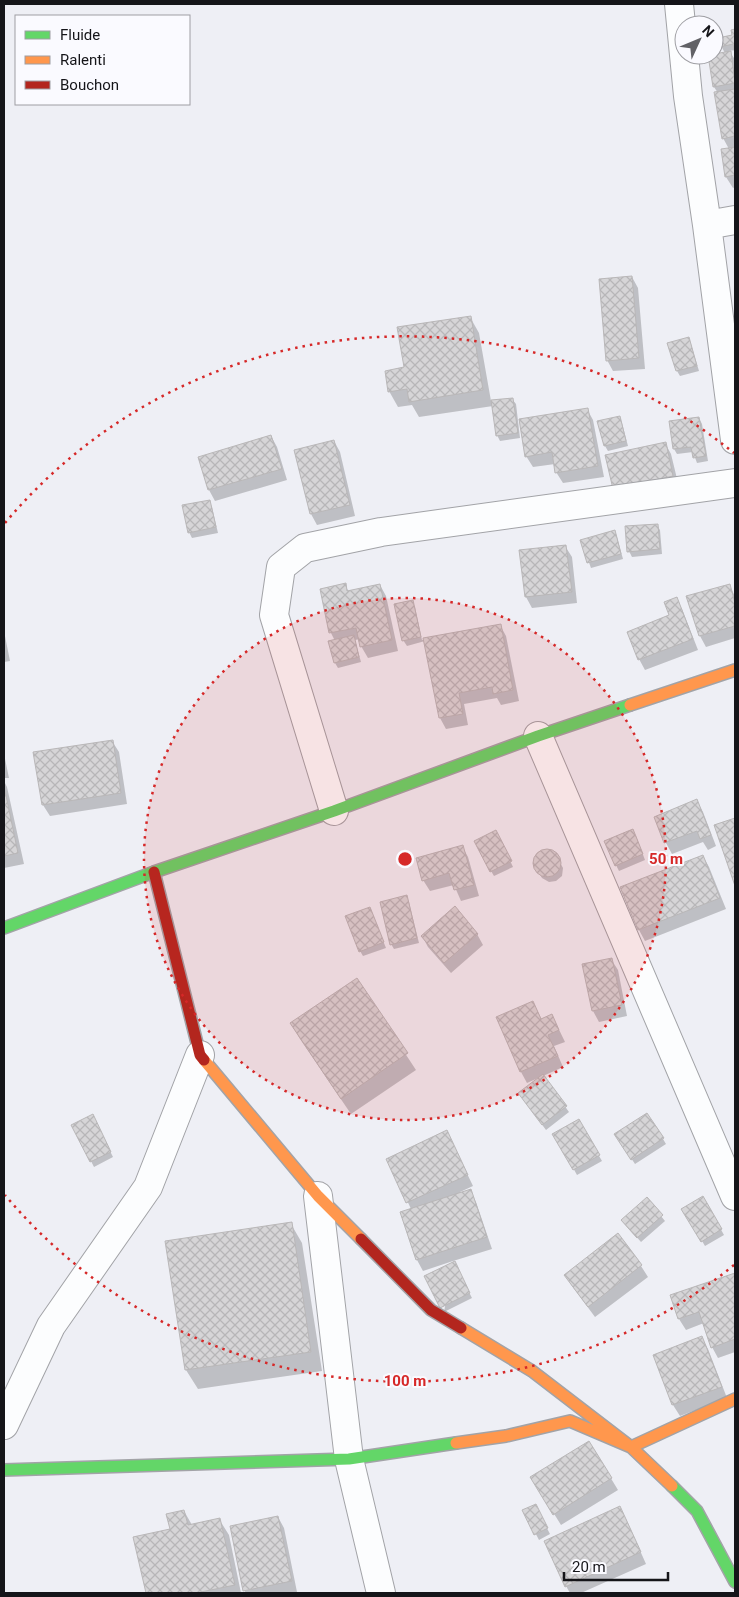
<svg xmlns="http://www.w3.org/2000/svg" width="739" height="1597" font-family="Roboto,sans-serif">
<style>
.shadow{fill:#0003}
.building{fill:url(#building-cross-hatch);stroke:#b9b7b8}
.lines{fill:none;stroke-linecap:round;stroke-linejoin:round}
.street-casing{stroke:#a2a3a7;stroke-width:30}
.fast-casing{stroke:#a2a3a7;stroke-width:14}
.slow-casing{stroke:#a2a3a7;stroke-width:14}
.jam-casing{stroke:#a2a3a7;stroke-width:14}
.street{stroke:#fcfdfe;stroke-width:28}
.fast{stroke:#63d668;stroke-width:11}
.slow{stroke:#ff974d;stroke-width:11}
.jam{stroke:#b3261e;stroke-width:11}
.ring{fill:none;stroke:#d62828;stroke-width:2.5;stroke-dasharray:2.5 5}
.centre{fill:#d62828;stroke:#fafaff;stroke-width:2.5}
.ring-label{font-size:15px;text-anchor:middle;font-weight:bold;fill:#d62828;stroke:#fafaff;stroke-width:4;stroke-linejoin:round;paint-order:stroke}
</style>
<defs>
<pattern id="building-cross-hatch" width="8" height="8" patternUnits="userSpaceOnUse" patternTransform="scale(1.25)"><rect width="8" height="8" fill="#d6d5d7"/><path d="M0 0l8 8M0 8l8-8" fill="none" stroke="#b7b6b8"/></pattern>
</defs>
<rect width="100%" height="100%" fill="#eeeff5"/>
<!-- shadow -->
<path class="shadow" d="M 735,30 L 735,50 L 729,51 L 734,58 L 735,68 L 735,187 L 733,188 L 726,177 L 729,149 L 723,138 L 718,93 L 714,87 L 710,56 L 725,53 L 721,46 L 733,36 L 732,31 Z
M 632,277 L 638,288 L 645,369 L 613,371 L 607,360 Z
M 470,317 L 479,333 L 491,401 L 512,399 L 516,404 L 520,438 L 500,441 L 497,435 L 493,406 L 419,417 L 412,405 L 398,407 L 389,391 L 405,368 Z
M 688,339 L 691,344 L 699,371 L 680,376 L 677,371 L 669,344 Z
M 587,409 L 593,420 L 604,477 L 563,483 L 556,472 L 555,464 L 533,467 L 526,456 Z
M 619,417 L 622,423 L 628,446 L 608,451 L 605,446 Z
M 699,418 L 702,424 L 708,461 L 697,463 L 693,452 L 677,454 L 674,449 L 671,423 Z
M 271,436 L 277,447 L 287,480 L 215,501 L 209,490 Z
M 334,441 L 340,452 L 355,516 L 317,525 L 311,514 L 295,451 Z
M 665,443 L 671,454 L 679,487 L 620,500 Z
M 209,501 L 212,507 L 218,533 L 192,538 L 189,532 Z
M 657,525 L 660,530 L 662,554 L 632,557 L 629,551 Z
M 614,532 L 617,537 L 623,559 L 591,568 L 581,541 Z
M 565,546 L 572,557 L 577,603 L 532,608 L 526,597 L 520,551 Z
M 345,585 L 349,592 L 380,585 L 386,596 L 398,651 L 368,658 L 361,646 L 360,639 L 355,640 L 361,662 L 338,668 L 335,663 L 330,642 L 335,641 L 331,633 L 321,590 Z
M 729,585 L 735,596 L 735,638 L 706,647 L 700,636 L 688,597 Z
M 676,598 L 682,609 L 698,650 L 645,670 L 639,659 L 671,616 Z
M 412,602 L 415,607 L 422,640 L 500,625 L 506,636 L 519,701 L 501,705 L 497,698 L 464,704 L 468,725 L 446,729 L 440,718 L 425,641 L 407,646 L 403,640 Z
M 4,631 L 10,661 L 4,662 Z
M 112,741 L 119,752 L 127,804 L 50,816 L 43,805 L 35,753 Z
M 4,754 L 9,778 L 4,778 Z
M 4,781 L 7,787 L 24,864 L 4,868 Z
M 697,801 L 703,812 L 716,846 L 708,850 L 703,842 L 672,854 L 666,843 L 655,817 Z
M 735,819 L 735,883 L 716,826 Z
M 636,836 L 645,860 L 619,871 L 616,865 Z
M 499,837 L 513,867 L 494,876 L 491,871 Z
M 462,846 L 468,857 L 479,896 L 461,901 L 454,885 L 430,891 L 423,880 Z
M 550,851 L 556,855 L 563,868 L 562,876 L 556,881 L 549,882 L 542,878 L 534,865 L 536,857 L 542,852 Z
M 703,856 L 709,867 L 726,909 L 645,941 L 639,930 L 622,887 Z
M 406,897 L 409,902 L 419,943 L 394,949 L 391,944 Z
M 370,908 L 386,948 L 363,956 L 360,951 Z
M 477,934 L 483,945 L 451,973 L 428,947 L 422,936 Z
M 611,959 L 618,970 L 627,1016 L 599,1022 L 593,1011 Z
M 357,980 L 416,1070 L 351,1114 L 300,1039 L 291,1024 Z
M 533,1002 L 542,1020 L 552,1015 L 565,1042 L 554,1046 L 563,1067 L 543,1076 L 569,1112 L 546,1130 L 523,1099 L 538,1078 L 527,1083 L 521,1072 L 497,1018 Z
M 578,1120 L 602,1161 L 577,1175 L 554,1134 Z
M 95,1121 L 113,1157 L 94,1167 L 91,1161 Z
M 447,1132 L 473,1186 L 460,1192 L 460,1194 L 470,1191 L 476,1202 L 492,1249 L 453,1261 L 472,1298 L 444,1312 L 453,1263 L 453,1261 L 423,1271 L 417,1260 L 402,1213 L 411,1209 L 388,1159 Z
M 663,1139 L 666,1144 L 635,1164 L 619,1140 Z
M 703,1197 L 724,1235 L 705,1246 L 683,1209 Z
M 647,1199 L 665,1221 L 641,1242 L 626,1225 Z
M 291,1224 L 302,1243 L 322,1371 L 198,1389 L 186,1370 L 166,1242 Z
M 618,1235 L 641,1266 L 648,1277 L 595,1317 L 572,1286 L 565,1275 Z
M 735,1274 L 735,1352 L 718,1358 L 712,1347 L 704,1323 L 686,1330 L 679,1319 L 671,1296 Z
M 702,1338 L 708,1349 L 727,1398 L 680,1416 L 673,1405 L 655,1355 Z
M 589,1442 L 618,1490 L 561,1525 L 538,1488 Z
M 184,1511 L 192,1525 L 219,1519 L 229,1535 L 241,1593 L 147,1593 L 135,1538 L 171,1530 Z
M 524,1511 L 538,1511 L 550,1534 L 539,1540 Z
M 278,1517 L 284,1528 L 297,1592 L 246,1593 L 244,1590 Z
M 626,1519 L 646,1564 L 581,1593 L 570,1593 L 566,1586 Z"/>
<!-- building -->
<path class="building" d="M 735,29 L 735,54 L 733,44 L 720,47 L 718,38 L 732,35 L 731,30 Z
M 731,51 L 735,83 L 713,87 L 708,55 Z
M 735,89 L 735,136 L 722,139 L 714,92 Z
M 735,147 L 735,175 L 725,177 L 721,149 Z
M 632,276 L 639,358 L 606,361 L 599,279 Z
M 471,316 L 483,390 L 409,402 L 407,389 L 388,392 L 385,371 L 404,367 L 397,327 Z
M 689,337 L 697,366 L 676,371 L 667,343 Z
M 513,398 L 518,433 L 496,436 L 491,400 Z
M 588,408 L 598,466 L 555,473 L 552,452 L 525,457 L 519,419 Z
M 620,416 L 626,441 L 604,446 L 597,421 Z
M 699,417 L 706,456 L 693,458 L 691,447 L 673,449 L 669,421 Z
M 271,435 L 282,469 L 208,490 L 198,457 Z
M 334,440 L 350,505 L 310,514 L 294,450 Z
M 666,442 L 673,476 L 613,489 L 605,455 Z
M 210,500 L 216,527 L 188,533 L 182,505 Z
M 658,524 L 660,549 L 627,552 L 625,526 Z
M 615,530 L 621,554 L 587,563 L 580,540 Z
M 566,545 L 572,592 L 525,597 L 519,550 Z
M 346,583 L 347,591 L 380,584 L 392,640 L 360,647 L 356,628 L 329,633 L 320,589 Z
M 730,584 L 735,603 L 735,626 L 699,636 L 686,596 Z
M 677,597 L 693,639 L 638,660 L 627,632 L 669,615 L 664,602 Z
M 413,600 L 421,637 L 402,641 L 394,604 Z
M 501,624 L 513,690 L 493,694 L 492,687 L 459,693 L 463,714 L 439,718 L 423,638 Z
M 354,635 L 359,657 L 334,663 L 328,641 Z
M 113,740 L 121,793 L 42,805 L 33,752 Z
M 4,786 L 18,853 L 4,856 Z
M 697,799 L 711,835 L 700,839 L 697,831 L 664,843 L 654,817 Z
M 735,818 L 735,886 L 714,825 Z
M 633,829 L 643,854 L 615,866 L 604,841 Z
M 496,830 L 512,861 L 490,872 L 474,841 Z
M 463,845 L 474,885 L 454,890 L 449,873 L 422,881 L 416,858 Z
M533 863a14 14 0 1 1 28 0a14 14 0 1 1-28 0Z
M 703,855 L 720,898 L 638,930 L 620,887 Z
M 407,895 L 417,938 L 390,945 L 380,902 Z
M 455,906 L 478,934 L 444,963 L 421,936 Z
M 370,907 L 384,942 L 359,952 L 345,916 Z
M 612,958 L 622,1005 L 592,1011 L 582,964 Z
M 357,978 L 408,1053 L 341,1099 L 290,1023 Z
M 533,1001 L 541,1019 L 552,1014 L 559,1030 L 548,1035 L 558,1056 L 520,1072 L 496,1017 Z
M 543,1074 L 567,1106 L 542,1125 L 518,1093 Z
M 647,1113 L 664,1138 L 631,1160 L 614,1134 Z
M 93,1114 L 111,1152 L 90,1162 L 71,1125 Z
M 579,1119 L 600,1155 L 573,1170 L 552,1134 Z
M 447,1130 L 468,1175 L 406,1203 L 386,1159 Z
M 471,1189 L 487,1237 L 416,1260 L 400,1212 Z
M 703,1196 L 722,1229 L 701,1242 L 681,1209 Z
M 647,1197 L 663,1215 L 637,1238 L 621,1220 Z
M 292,1222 L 311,1352 L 185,1370 L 165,1241 Z
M 618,1233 L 642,1265 L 588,1307 L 564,1275 Z
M 455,1261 L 470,1293 L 440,1308 L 424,1276 Z
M 735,1273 L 735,1339 L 711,1348 L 699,1312 L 678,1319 L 670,1295 Z
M 702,1336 L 722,1387 L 672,1405 L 653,1355 Z
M 589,1441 L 612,1478 L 553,1515 L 530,1477 Z
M 536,1504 L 548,1528 L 534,1535 L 522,1510 Z
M 620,1506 L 641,1552 L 565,1587 L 544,1541 Z
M 184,1510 L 188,1525 L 220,1518 L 235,1585 L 196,1593 L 146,1593 L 133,1537 L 170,1529 L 166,1514 Z
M 278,1516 L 292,1581 L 243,1591 L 230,1526 Z"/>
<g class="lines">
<!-- street casing -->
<g class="street-casing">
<path id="street" d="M 679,4 L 688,96 L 707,225 L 735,440
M 707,225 L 735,220
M 538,736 L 735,1196
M 334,811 L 274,615 L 281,567 L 305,548 L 381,532 L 735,483
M 318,1196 L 349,1459 L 381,1593
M 4,1425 L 51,1326 L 148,1187 L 200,1055"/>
</g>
<!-- fast casing -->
<g class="fast-casing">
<path id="fast" d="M 4,928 L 154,872 L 334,811 L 538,736 L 630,705
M 4,1470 L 349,1459 L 456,1443
M 672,1486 L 697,1511 L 735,1582"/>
</g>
<!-- slow casing -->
<g class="slow-casing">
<path id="slow" d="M 630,705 L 735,670
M 204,1060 L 318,1196 L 361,1239
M 461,1328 L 532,1371 L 631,1447 L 672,1486
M 456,1443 L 506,1436 L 570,1421 L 631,1447 L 735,1399"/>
</g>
<!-- jam casing -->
<g class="jam-casing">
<path id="jam" d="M 154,872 L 200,1055 L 204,1060
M 361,1239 L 431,1310 L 461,1328"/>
</g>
<!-- street -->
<use href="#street" class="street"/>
<!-- fast -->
<use href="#fast" class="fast"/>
<!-- slow -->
<use href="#slow" class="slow"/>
<!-- jam -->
<use href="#jam" class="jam"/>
</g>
<!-- distance rings -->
<circle cx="405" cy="859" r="261" fill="#d62828" fill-opacity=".12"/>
<g class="ring">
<circle cx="405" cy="859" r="261"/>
<path d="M734 1265A522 522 0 0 1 5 1195M5 523A522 522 0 0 1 734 453"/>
</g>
<circle cx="405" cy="859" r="8" class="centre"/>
<g class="ring-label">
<text x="666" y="864">50 m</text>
<text x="405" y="1386">100 m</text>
</g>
<!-- border -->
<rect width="739" height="1597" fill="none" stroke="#151519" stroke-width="10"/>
<!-- legend -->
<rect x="15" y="15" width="175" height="90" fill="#fafaff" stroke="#9e9ea3"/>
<rect x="25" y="31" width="25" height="8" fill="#63d668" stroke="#9e9ea3"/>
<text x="60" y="40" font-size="15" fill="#151519">Fluide</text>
<rect x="25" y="56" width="25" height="8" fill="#ff974d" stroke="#9e9ea3"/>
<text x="60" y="65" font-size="15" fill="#151519">Ralenti</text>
<rect x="25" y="81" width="25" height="8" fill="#b3261e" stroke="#9e9ea3"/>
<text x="60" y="90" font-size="15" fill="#151519">Bouchon</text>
<!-- north arrow -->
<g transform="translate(699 40) rotate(46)"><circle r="24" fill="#fafaff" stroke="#9e9ea3"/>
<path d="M0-4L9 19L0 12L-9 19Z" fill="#616166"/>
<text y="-8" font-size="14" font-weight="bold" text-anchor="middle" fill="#151519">N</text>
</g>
<!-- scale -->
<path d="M564 1572v8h104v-8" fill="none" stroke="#151519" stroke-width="2.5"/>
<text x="572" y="1572" font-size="15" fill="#151519" stroke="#fafaff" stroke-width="4" paint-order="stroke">20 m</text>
</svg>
